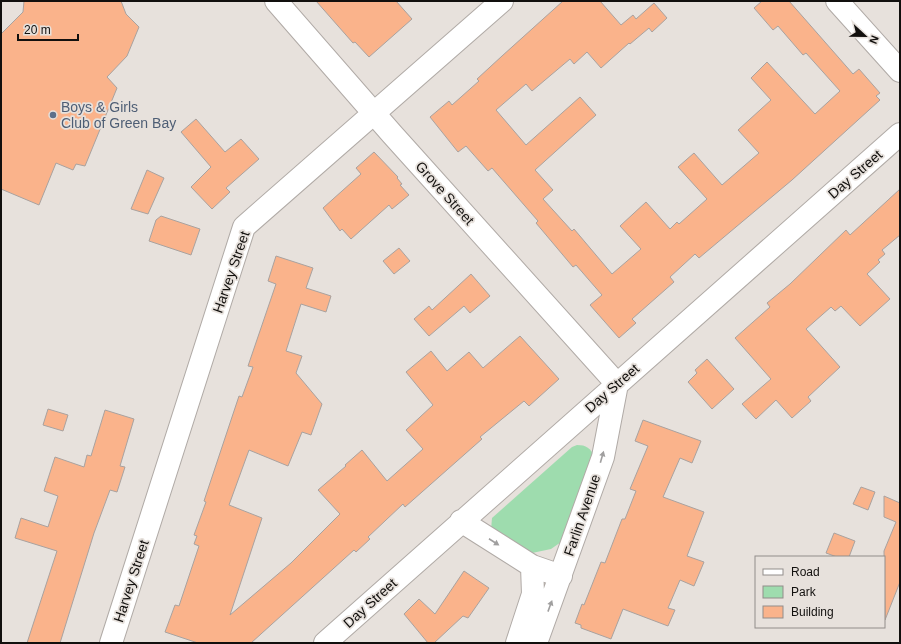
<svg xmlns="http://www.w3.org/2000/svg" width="901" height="644" font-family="Helvetica,sans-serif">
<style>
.green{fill:#9edcae}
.building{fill:#fab38b;stroke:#a9a29f}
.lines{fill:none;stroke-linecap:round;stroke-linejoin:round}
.street-casing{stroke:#b0aaa6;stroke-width:24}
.street{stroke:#fff;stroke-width:22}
.oneway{fill:#a09f9f}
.service-dot{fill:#5c6f8a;stroke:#e7e1dc;stroke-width:1.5}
.labels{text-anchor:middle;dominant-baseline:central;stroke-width:3.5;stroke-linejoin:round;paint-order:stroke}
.service-label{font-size:14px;fill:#4e5e75;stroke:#e7e1dc;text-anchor:start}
.street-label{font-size:14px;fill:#12100e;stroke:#e7e1dc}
</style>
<rect width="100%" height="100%" fill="#e7e1dc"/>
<!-- green -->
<path class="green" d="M 577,445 C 586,445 591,448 594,457 L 564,540 L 551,549 L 532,553 L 491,530 L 492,518 L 572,447 Z"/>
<!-- building -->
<path class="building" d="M 24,1 L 121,1 L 126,14 L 139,27 L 127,56 L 107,77 L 117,88 L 85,166 L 76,164 L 73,170 L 56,163 L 39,205 L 1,189 L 1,34 L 23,12 Z
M 316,1 L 396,1 L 412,19 L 369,57 L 355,42 L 353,43 Z
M 563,1 L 600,1 L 621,25 L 633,15 L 636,19 L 654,3 L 667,18 L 652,32 L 649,28 L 630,44 L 629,43 L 601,68 L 587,52 L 574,64 L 570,59 L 532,91 L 526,84 L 496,110 L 526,145 L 580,97 L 596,115 L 535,170 L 553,190 L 543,199 L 572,231 L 574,229 L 612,274 L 641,249 L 620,226 L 646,202 L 670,229 L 677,222 L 679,224 L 707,199 L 678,167 L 694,153 L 722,185 L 759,153 L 738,130 L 771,100 L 751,78 L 767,62 L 815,114 L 840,91 L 806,53 L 803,55 L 778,26 L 773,30 L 754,8 L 762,1 L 789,1 L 853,74 L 859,69 L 880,93 L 876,96 L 880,100 L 792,180 L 699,258 L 695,254 L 670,277 L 674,282 L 632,319 L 636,323 L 619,338 L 590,305 L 602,295 L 576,265 L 573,267 L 536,223 L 538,221 L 492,168 L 488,171 L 466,146 L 458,152 L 430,117 L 449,101 L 452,105 L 479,81 L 477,79 L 502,56 Z
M 196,119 L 225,152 L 241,139 L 259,159 L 226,188 L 230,192 L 212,209 L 191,187 L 211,167 L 181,132 Z
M 374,152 L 398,177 L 397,178 L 402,184 L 400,185 L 409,195 L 392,209 L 389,205 L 351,239 L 342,229 L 340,231 L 323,208 L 361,174 L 356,168 Z
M 147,170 L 164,178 L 148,214 L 131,209 Z
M 900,189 L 900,235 L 882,250 L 885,254 L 878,260 L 880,262 L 867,274 L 890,299 L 860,326 L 841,306 L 835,311 L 831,307 L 806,329 L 840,367 L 808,397 L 811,401 L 792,418 L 776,400 L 756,419 L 742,404 L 771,379 L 735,338 L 770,307 L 767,303 L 790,284 L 846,230 L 850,235 Z
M 161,216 L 200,229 L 191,255 L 149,241 L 156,220 Z
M 399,248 L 410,261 L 394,274 L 383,261 Z
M 276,256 L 313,268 L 306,288 L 331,296 L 326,312 L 301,304 L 286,351 L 302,356 L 296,373 L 322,404 L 311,435 L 302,432 L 288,466 L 249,450 L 229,505 L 262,518 L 230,615 L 291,563 L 340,514 L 318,490 L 346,466 L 345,465 L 362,450 L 387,481 L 423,449 L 406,430 L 433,405 L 406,372 L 431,351 L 447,371 L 469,352 L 483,368 L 520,336 L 559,379 L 529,406 L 524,401 L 480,437 L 482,439 L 405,507 L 403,504 L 368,537 L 370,539 L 356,552 L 354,550 L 251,643 L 198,643 L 165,632 L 175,605 L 179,606 L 199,546 L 194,544 L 197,536 L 194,535 L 206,502 L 204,501 L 239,396 L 242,397 L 253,367 L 248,366 L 276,284 L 268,281 Z
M 471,274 L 490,296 L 470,313 L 464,306 L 429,336 L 414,319 L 429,306 L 432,310 Z
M 707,359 L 734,389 L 712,409 L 688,382 L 697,373 L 695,370 Z
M 48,409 L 68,415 L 63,431 L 43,425 Z
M 105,410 L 134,419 L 120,466 L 125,467 L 117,492 L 110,490 L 94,533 L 60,643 L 27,643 L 57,551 L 15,538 L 21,518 L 48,527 L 58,496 L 44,491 L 55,457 L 84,467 L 87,455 L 91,456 Z
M 643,420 L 701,441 L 692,463 L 680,458 L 663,497 L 704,512 L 687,556 L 704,562 L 694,586 L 680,580 L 668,608 L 675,610 L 668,626 L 623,609 L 611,639 L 581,628 L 581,625 L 575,623 L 582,604 L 584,605 L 601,562 L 605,563 L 622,519 L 625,519 L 636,491 L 630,489 L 648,446 L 635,441 Z
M 861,487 L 875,492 L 868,510 L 853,504 Z
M 884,496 L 900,503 L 900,582 L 885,620 L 884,551 L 896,522 L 884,517 Z
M 834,533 L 855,541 L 849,557 L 837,557 L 826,553 Z
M 464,571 L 489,588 L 468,618 L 463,616 L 434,643 L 428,643 L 404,614 L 419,599 L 435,614 Z"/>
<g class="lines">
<!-- street casing -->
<g class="street-casing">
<path id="street" d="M 276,1 L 392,134 L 617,384 L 603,457 L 536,643
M 837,1 L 900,71
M 461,521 L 532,566 L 561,576
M 111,643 L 244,227 L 502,1
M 325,643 L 900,134
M 517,643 L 533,594 L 532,566"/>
</g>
<!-- street -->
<use href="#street" class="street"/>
</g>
<!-- one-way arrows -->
<defs><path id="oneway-solid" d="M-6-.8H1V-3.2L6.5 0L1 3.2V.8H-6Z"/></defs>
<g class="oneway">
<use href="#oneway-solid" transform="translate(602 457) rotate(-74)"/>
<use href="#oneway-solid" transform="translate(494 542) rotate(33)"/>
<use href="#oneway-solid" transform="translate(550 606) rotate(-70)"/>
</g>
<!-- markers -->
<circle class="service-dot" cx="53" cy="115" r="4"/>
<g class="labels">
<!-- service labels -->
<g class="service-label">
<text x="61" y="107">Boys &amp; Girls<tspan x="61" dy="16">Club of Green Bay</tspan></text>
</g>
<!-- street labels -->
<g class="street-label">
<text transform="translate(855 174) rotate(-41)">Day Street</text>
<text transform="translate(445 193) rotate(48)">Grove Street</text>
<text transform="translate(231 272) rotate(-71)">Harvey Street</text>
<text transform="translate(612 388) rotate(-41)">Day Street</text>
<text transform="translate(582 515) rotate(-71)">Farlin Avenue</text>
<text transform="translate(131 581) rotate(-72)">Harvey Street</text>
<text transform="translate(370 603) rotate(-42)">Day Street</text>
</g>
</g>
<!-- border -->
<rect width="901" height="644" fill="none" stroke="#12100e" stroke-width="4"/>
<!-- legend -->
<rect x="755" y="556" width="130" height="72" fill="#e7e1dc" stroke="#928d8a"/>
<rect x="763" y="569" width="20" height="6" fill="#ffffff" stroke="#928d8a"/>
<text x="791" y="576" font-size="12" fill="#12100e">Road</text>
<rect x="763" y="586" width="20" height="12" fill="#9edcae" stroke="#928d8a"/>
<text x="791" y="596" font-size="12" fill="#12100e">Park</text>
<rect x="763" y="606" width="20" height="12" fill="#fab38b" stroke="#928d8a"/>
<text x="791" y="616" font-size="12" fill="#12100e">Building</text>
<!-- north arrow -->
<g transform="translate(865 36) rotate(112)" stroke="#e7e1dc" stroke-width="3" paint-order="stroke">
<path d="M0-3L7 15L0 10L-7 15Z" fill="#12100e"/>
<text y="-6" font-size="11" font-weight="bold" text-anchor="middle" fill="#12100e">N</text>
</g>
<!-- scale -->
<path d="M18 34v6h60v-6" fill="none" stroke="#12100e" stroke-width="2"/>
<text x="24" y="34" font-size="12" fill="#12100e" stroke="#e7e1dc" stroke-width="3" paint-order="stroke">20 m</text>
</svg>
